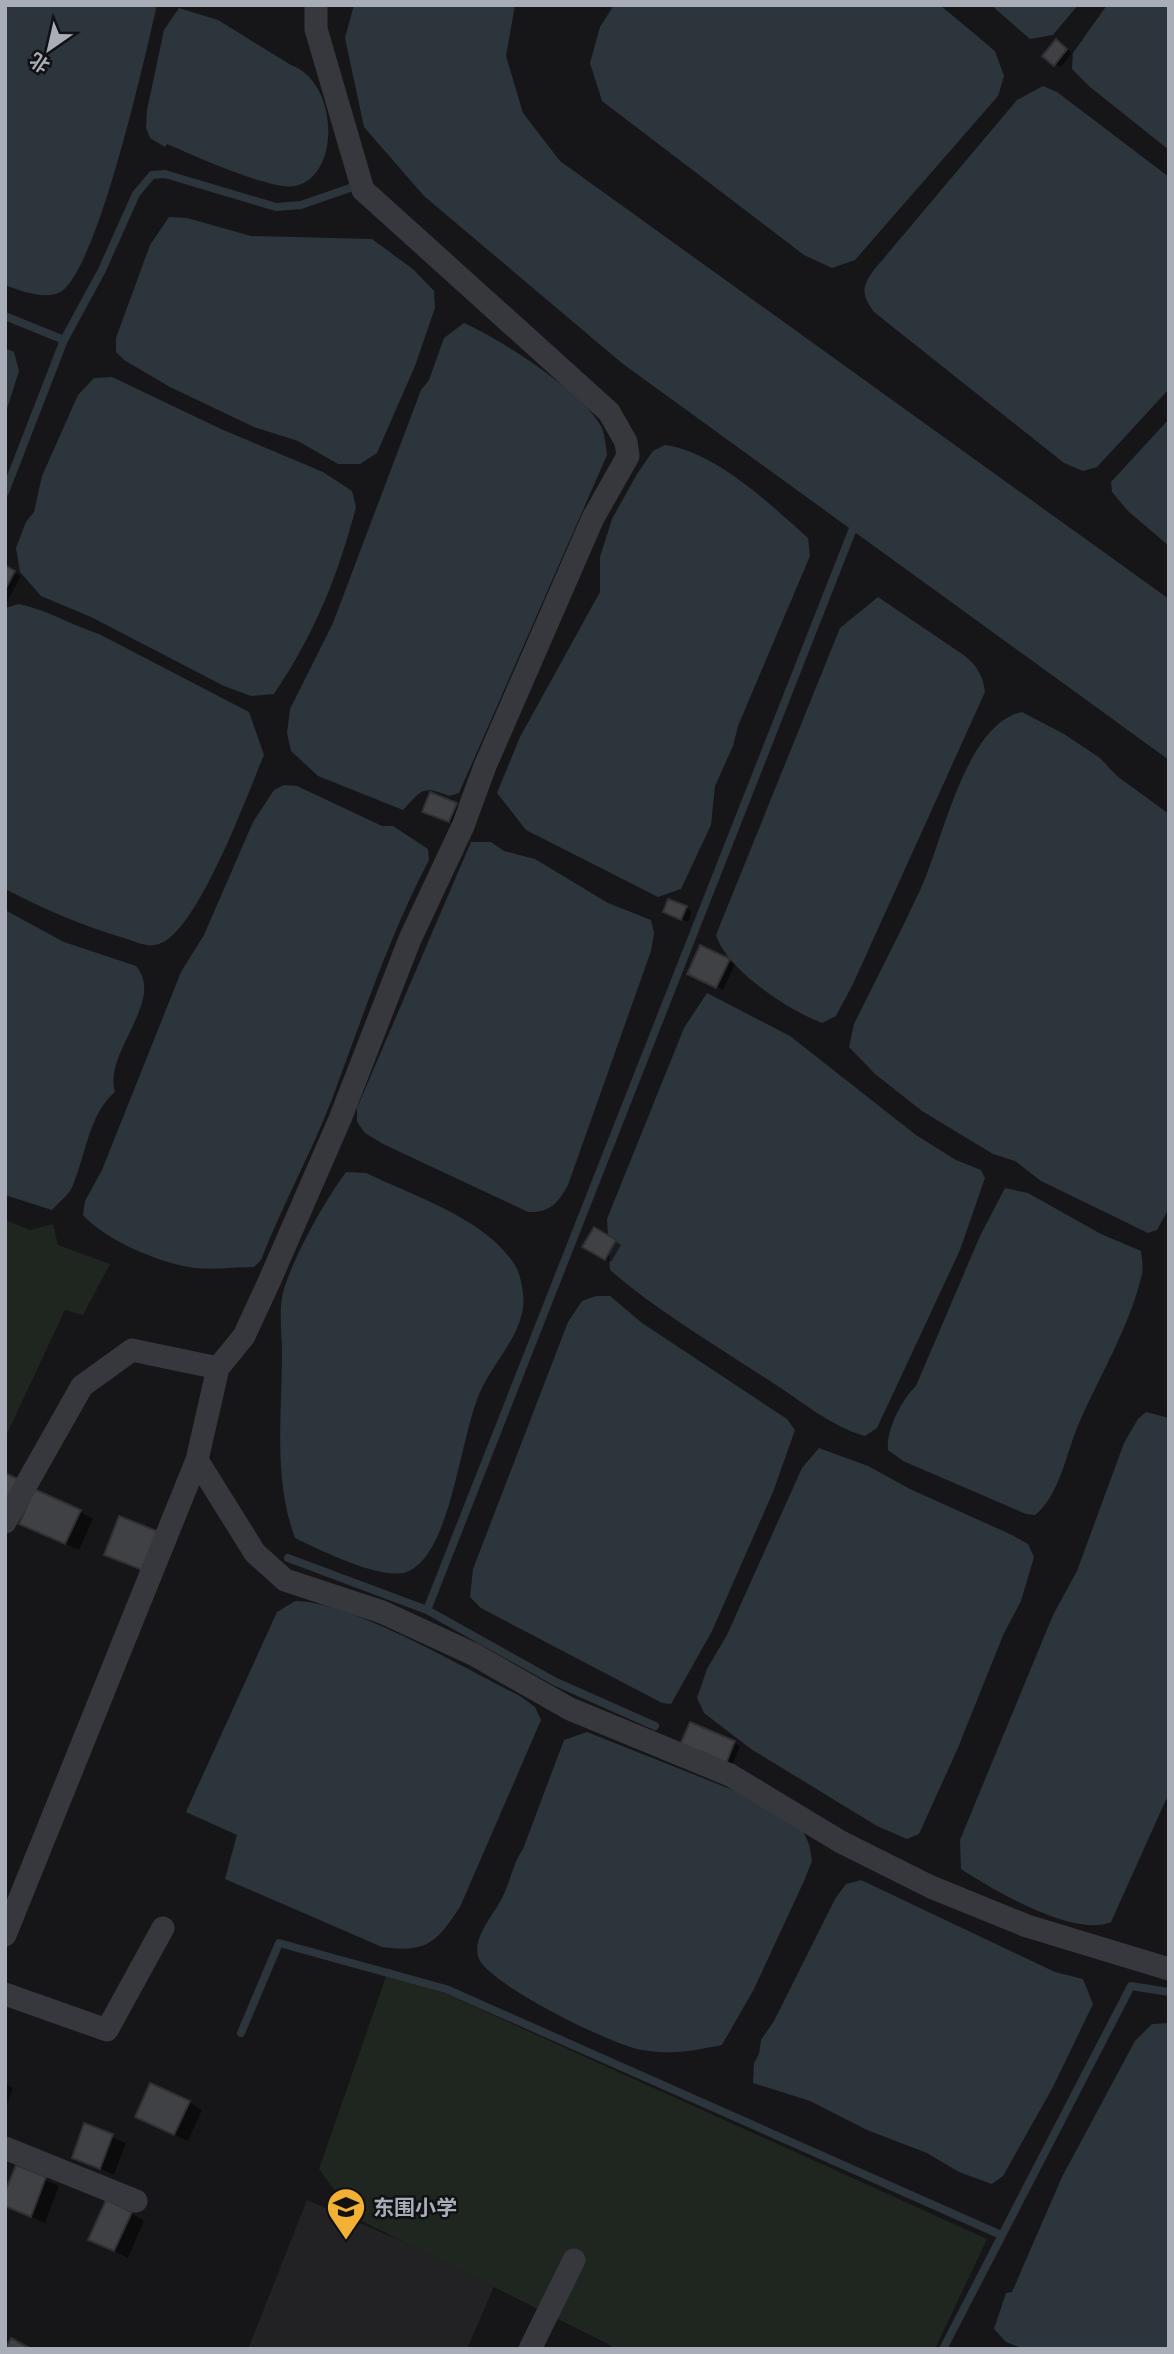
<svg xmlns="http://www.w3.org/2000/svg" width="1174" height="2354" font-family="Cabin,'Noto Sans SC',sans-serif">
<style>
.built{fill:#222225}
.green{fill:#1e261f}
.water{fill:#2c353c}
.shadow{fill:#0007}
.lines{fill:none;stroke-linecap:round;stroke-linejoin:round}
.stream{stroke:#2c353c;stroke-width:8}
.building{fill:#404145;stroke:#303034;stroke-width:2}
.minor{stroke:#37383d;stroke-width:23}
.labels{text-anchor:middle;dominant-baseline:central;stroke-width:5;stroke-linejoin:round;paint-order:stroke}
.poi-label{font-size:21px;font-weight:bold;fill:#a8adb8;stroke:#111113;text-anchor:start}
</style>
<rect width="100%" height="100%" fill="#161618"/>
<!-- built -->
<path class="built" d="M 307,2200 L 496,2282 L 467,2349 L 248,2349 Z"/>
<!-- green -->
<path class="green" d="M 5,1220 L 30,1230 L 53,1224 L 58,1245 L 110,1264 L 83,1315 L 65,1310 L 5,1438 Z
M 389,1968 L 987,2239 L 935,2349 L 612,2349 L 612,2346 L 354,2217 L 319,2169 Z"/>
<!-- water -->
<path class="water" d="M 5,5 L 155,5 L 156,9 C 144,61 99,263 62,291 C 48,301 20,291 5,285 Z
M 354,5 L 515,5 L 506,56 L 523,113 L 560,161 L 1169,599 L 1169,760 L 623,364 L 424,196 L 364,127 L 345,38 Z
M 614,5 L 940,5 L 995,51 L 1004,76 L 998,96 L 855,260 L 832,268 L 804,255 L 602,101 L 590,63 L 600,27 Z
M 991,5 L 1078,5 L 1053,35 L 1030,39 Z
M 1107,5 L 1169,5 L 1169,150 L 1090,87 L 1072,69 L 1073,53 Z
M 179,8 L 218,20 L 291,65 C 339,82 341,177 295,186 C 271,191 193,155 167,144 L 165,147 L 150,138 L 146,128 L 147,110 L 164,30 Z
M 1043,86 L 1057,92 L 1169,177 L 1169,389 L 1097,467 L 1083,471 L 1064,463 L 874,312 C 862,295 861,288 873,271 L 1017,100 Z
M 169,217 L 187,218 L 251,236 L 372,239 L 414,270 L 434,291 L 435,308 L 415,366 L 377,453 L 360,464 L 338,464 L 298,441 L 254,427 L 170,387 L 124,360 L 116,352 L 116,338 L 150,245 Z
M 464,323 C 499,338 586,394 602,428 C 605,436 606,447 607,455 L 459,793 L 449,796 C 422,785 422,790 403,810 L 318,776 L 291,751 L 287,733 L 290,709 L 333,623 L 421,390 L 429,380 L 444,338 Z
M 5,348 L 14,352 L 19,371 L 5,415 Z
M 112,377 L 221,429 L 323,472 L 352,491 L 356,507 C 338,576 314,635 274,694 L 251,696 L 224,686 L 91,617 L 41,596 L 20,572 L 16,548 L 26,522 L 34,512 L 42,476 L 78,395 L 94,378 Z
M 1169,419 L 1169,546 L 1128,511 L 1112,492 L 1111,482 Z
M 665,445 C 716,452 771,505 808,538 L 810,556 L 738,726 L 733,746 L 715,786 L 711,825 L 681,889 L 658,897 L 526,830 L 497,793 L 520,737 L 600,592 L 600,557 L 612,519 L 637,474 L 653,451 Z
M 878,597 L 965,656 C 978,667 983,676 985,692 L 853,984 L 836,1016 L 822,1023 C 788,1010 727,970 716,935 L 840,628 Z
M 19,604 C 48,610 71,625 99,634 L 249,712 L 264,755 C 248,792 195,941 155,945 C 146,947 134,941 124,938 C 80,925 46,910 5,889 L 5,608 Z
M 1022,712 L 1064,734 L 1100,758 L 1117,776 L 1169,814 L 1169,1208 L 1157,1230 L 1148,1233 L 1041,1181 L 1015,1161 L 993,1154 L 922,1111 L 875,1074 L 849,1047 L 854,1024 C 876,979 900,934 921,888 C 943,841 965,724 1022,712 Z
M 284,785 L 297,786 L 382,826 L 393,826 L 428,849 L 429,860 C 389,936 362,1019 332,1099 C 311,1154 282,1205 261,1260 L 254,1267 C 235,1267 214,1270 195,1268 C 161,1264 105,1240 83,1215 L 85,1201 L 102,1170 L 181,972 L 204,935 L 253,822 L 274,790 Z
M 471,842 L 491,842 L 504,851 L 535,859 L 608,903 L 651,920 L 654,933 L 651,951 L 568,1185 C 558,1203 550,1213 528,1212 L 383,1144 L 365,1133 L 357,1122 L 357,1108 Z
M 5,910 L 64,942 L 136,966 C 166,1001 103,1052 115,1092 C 89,1114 86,1154 73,1185 C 70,1194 59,1202 52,1210 L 5,1195 Z
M 707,993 L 790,1036 L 916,1135 L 956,1160 L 981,1170 L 985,1178 L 960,1250 L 877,1428 L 865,1436 C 832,1427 801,1401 773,1383 C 718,1347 660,1313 610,1270 L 607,1219 L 684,1028 Z
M 346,1172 L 366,1173 C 414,1196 489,1220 516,1267 C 521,1275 525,1299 523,1308 C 518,1339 495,1361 482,1388 C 460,1431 453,1550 409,1571 C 385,1583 318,1549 295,1538 C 273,1478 282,1416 282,1353 C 282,1334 278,1307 284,1289 C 295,1254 324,1202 346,1172 Z
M 1005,1188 L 1028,1193 L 1101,1234 L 1141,1251 C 1142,1260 1144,1269 1141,1278 C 1128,1331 1098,1378 1077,1428 C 1066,1455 1059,1496 1035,1515 L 1026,1514 L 903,1461 L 888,1450 C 886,1430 902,1399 916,1386 L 980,1236 Z
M 596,1296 L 610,1296 L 642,1323 L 787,1419 L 795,1430 L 773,1492 L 712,1631 L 671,1704 L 662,1703 L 481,1608 L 470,1597 L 473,1569 L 568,1322 L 582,1301 Z
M 1146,1412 L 1169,1418 L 1169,1793 L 1111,1922 C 1075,1938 993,1890 961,1869 L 960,1840 L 1053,1615 L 1077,1571 L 1124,1443 L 1138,1419 Z
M 819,1448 L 868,1466 L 910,1489 L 1012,1535 L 1028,1544 L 1034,1557 L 1021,1601 L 1004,1633 L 957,1750 L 919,1834 L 907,1839 L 877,1826 L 751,1749 L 704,1713 L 697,1698 L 707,1669 L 727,1635 L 802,1468 Z
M 295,1601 C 351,1601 466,1669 520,1696 L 535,1707 L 541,1720 L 460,1907 C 436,1943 427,1953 382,1947 L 225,1879 L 237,1835 L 186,1812 L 277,1612 Z
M 587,1732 L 748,1796 L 803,1831 L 809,1844 L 812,1861 L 804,1881 L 754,1989 L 722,2045 C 693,2051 671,2055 642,2050 C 614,2046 483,1982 478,1956 C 473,1936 494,1915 502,1898 C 511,1881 512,1865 523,1849 L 564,1740 Z
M 861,1880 L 1055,1972 L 1083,1979 L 1093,2004 L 1053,2087 L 1003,2176 L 992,2184 L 959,2172 L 927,2153 L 867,2130 L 810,2101 L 753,2083 L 754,2063 L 759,2054 L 761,2040 L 774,2021 L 835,1899 L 846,1884 Z
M 1169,2023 L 1169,2349 L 1024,2349 L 1006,2342 L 994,2329 L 1006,2293 L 1012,2292 L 1062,2177 L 1135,2041 L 1152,2024 Z"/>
<!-- shadow -->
<path class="shadow" d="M 1062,45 L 1072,53 L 1061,67 L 1055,64 Z
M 5,567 L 21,576 L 7,602 L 5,601 Z
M 456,804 L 462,808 L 455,824 L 430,814 Z
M 686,908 L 692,911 L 688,922 L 671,914 Z
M 701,947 L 735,964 L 723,990 L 695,976 Z
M 595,1229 L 621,1245 L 611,1262 L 584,1247 Z
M 80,1511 L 93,1519 L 79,1550 L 34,1530 Z
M 120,1518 L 155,1577 L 106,1555 Z
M 734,1743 L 740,1746 L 731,1768 L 688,1750 Z
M 5,2083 L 13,2088 L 5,2109 Z
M 189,2102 L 202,2110 L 188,2141 L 150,2123 Z
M 85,2126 L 126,2143 L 114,2175 L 74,2157 Z
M 17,2167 L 59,2186 L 45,2223 L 5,2205 Z
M 131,2213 L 144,2221 L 128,2258 L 90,2239 Z"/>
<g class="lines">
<!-- stream -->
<path class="stream" d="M 5,316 L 64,340 L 102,270 L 136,194 L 152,175 L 165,174 L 276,207 L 301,205 L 350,188
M 5,492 L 64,340
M 288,1558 L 427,1610 L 556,1682 L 655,1726
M 427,1610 L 856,521
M 241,2033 L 279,1943 L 446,1989 L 1001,2235
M 943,2349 L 1131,1986 L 1169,1992"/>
</g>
<!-- building -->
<path class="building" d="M 1056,39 L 1067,49 L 1054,66 L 1042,56 Z
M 5,565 L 15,571 L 5,590 Z
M 430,792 L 457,803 L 449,822 L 422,812 Z
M 430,792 L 457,803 L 449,822 L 422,812 Z
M 668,899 L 687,906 L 681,920 L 663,912 Z
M 700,945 L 730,959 L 716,988 L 687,974 Z
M 594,1227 L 616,1240 L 605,1260 L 582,1247 Z
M 5,1473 L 20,1480 L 5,1508 Z
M 34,1489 L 81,1510 L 65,1544 L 19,1524 Z
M 119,1516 L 157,1531 L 142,1570 L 104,1555 Z
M 690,1722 L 735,1741 L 725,1766 L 679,1747 Z
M 150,2083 L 190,2101 L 174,2135 L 135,2117 Z
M 84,2123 L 113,2134 L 100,2169 L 72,2158 Z
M 16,2165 L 46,2177 L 31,2217 L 5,2206 L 5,2192 Z
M 106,2200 L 132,2212 L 114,2251 L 88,2240 Z
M 11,2338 L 31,2349 L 5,2349 Z"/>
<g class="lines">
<!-- minor -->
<path class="minor" d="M 316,5 L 316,29 L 363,190 L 609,412 L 626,442 L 628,456 L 593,518 L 485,766 L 463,826 L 410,939 L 340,1119 L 269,1282 L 244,1336 L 218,1368 L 197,1460 L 255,1553 L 285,1580 L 382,1612 L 473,1654 L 570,1709 L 730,1775 L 841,1842 L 931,1887 L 1027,1926 L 1169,1969
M 5,1522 L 82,1386 L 132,1350 L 218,1368
M 5,1935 L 197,1460
M 5,1994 L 107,2030 L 163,1928
M 5,2148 L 136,2201
M 530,2349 L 574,2260"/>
</g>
<!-- icons -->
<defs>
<g id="school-pin" transform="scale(2.0125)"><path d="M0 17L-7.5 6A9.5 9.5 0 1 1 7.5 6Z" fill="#f2b134" stroke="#111113"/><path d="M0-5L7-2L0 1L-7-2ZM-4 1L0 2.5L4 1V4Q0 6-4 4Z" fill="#111"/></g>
</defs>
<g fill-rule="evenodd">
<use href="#school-pin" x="346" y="2207"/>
</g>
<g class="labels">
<!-- poi labels -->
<g class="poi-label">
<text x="373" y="2207">东围小学</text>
</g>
</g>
<!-- border -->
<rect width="1174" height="2354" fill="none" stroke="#a8adb8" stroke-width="14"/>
<!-- north arrow -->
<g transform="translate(49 49) rotate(214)" stroke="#111113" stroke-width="5" paint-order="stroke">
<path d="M0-5L12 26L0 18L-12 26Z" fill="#a8adb8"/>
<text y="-10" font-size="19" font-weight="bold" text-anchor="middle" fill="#a8adb8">北</text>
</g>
</svg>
